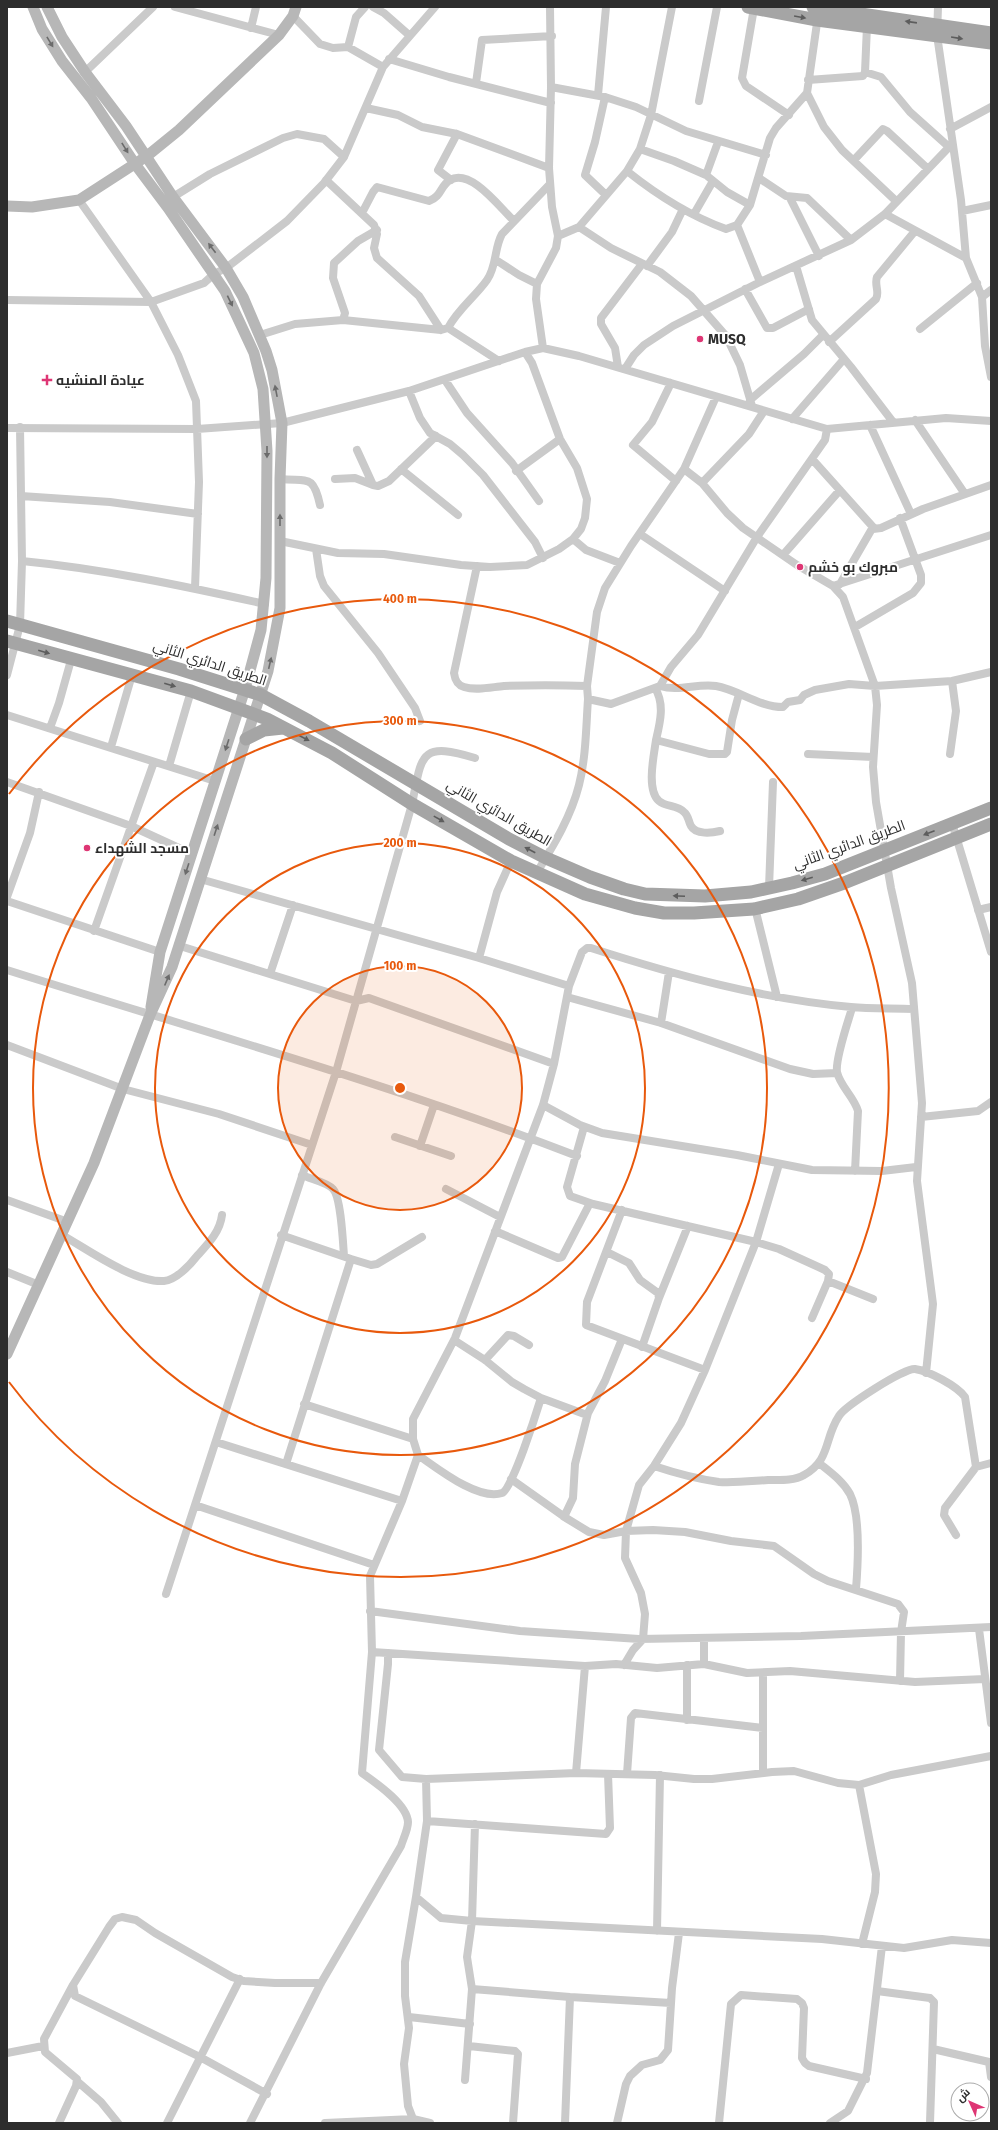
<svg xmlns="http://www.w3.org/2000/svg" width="998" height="2130" font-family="'Fira Sans',Cairo,sans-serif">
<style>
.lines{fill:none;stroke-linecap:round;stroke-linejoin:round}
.street{stroke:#cacaca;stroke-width:8}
.secondary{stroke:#b7b7b7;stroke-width:11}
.primary{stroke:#a5a5a5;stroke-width:13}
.oneway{fill:#5d5d5d}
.oneway2{fill:#6b6b6b}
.ring{fill:none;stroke:#e8590c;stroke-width:2}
.poi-dot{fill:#de3674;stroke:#fff;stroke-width:1.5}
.labels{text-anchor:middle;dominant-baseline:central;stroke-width:4;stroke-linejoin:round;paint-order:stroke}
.poi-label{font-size:14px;font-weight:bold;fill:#2d2d2d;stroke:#fff;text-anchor:start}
.street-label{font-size:14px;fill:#2d2d2d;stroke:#fff}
.centre{fill:#e8590c;stroke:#fff;stroke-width:2}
.ring-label{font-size:12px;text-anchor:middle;font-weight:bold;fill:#e8590c;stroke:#fff;stroke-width:4;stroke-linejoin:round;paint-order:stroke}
</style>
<rect width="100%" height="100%" fill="#fff"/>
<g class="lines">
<!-- street -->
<path class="street" d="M 175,7 L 279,35
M 373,7 L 384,13 L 409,35
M 938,7 L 937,35 L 961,200 L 966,258 L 982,297 L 985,346 L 991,377
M 754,8 L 742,78 L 746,86 L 789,115
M 293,16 L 320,44 L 333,48 L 348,47 L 383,67
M 251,28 L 256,7
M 348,47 L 356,17 L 365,7
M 389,59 L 449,77 L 551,103
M 85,72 L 153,7
M 865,72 L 881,77 L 910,112 L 949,147
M 808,80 L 863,76 L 865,72 L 867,26
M 476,83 L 482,40 L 552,36
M 551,87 L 605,97 L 636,107 L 686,131 L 766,155
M 807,93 L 824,127 L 842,150 L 896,201
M 598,95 L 606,7
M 605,97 L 595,142 L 585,175 L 606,195
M 699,101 L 717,7
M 366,108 L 398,115 L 422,127 L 457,134 L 549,168
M 950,129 L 991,107
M 640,149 L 674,161 L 706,175 L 718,142
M 854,160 L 883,129 L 887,131 L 928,169
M 627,171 C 657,195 690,216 726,229 L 737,225
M 706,175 L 727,192 L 750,205
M 759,178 L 786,196 L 807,198 L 851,240
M 326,180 L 374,225 L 377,234 L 374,248 L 377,258 L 419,296 L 441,330
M 451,180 L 438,170 L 457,134
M 173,197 L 210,174 L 283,138 L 297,134 L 324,139 L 344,157
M 790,198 L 819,256
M 79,200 L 151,302 L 178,355 L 196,401 L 199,482 L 195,588
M 962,211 L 991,205
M 362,213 L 373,192 L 377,187 L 429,201 C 442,196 440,186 450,180 C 471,168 500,208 514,221
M 694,214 L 713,181
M 885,214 L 966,258
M 579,227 L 611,248 L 660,272 L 691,296 L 726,336 L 740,365 L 752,406
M 558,236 L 579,227 L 627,171 L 640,149 L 651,115 L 672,7
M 496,260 L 519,275 L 537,284
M 647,266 L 672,232 L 683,209
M 796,266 L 812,320 L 851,367 L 893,422
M 760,282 L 737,225 L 750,205 L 770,138 L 776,128 L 807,93 L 818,16
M 745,289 L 767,328 L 773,328 L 809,309
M 982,297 L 991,290
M 7,300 L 151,302 L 204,283 L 214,274 L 226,268 L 287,221 L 324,183 L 344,157 L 383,67 L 435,7
M 343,320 L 345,313 L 333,278 L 334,263 L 358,241 L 377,230
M 448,328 C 458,309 475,297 487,280 C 497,266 494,248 502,234 L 550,184
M 920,329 L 977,283
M 260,335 L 295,324 L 343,320 L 441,330 L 448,328 L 499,361
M 829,342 L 876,299 C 880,292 874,285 877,277 L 915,231
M 543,348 L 536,299 L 537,284 L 556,248 L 558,236 L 552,207 L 549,168 L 551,87 L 550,7
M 618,367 L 615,348 L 601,324 L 601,318 L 642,264
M 625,369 L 634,355 L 644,345 L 673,326 L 760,282 L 851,240 L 885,214 L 952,144
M 445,380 L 467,413 L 512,463 L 539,501
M 671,383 L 652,422 L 633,445 L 676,481
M 409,391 L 420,418 L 430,433 L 450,444 L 463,455 L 483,475 L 535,542 L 543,558
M 750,400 L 804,354 L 823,335
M 792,419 L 844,359
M 915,420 L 965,494
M 870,425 L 911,514
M 7,428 L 197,429 L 282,423 L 409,391 L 525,352 L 543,348 L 579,356 L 827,429 L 946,418 L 991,421
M 812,459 L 873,527 L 840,584
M 401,469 L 458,515
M 684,469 L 702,483 L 727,513 L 743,528 L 797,565 L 833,586 L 843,597 L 875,686 L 877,705 L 873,767 L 876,802 L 891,888 L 912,983 L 922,1103 L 917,1181 L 933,1304 L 926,1373
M 516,471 L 560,439
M 280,479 C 307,482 313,473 320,505
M 335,479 L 355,478 L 373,485 L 357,450
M 702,483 L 749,434 L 764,411
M 373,485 L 378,486 L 389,481 L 436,436
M 21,496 L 110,502 L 198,514
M 873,529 L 881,528 L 923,509 L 991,485
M 640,534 L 725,591
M 573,539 L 586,550 L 620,563
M 280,541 L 338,553 L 384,554 L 461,565 L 490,567 L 527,565 L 559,549 L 573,539 L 581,529 L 585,518 L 587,499 L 577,468 L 560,439 L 532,363 L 525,352
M 316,549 L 320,576 L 324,586 L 378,653 L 415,708 L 420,721
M 783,555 L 840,490
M 22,561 C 104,569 184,586 265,604
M 477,566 L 454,673 C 455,680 457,685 464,687 C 476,691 492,687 504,686 C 532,685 559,685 587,686
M 833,586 L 991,535
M 855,627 L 913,593 L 921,583 L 921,575 L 900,518
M 7,675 L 20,625 L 22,561 L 20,427
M 660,686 C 679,692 697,683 716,686 C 739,690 759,707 783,707 L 788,702 L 800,700 L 804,695 L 815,690 L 849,684 L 875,686 L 952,681 L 991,672
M 655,688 C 665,704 660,723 656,740 L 709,754 L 725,754 L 727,752 L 732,720 L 739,694
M 588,699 L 587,686 L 597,612 L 605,588 L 631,546 L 684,469 L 716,397
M 7,715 L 215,781
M 50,728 L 59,703 L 71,660
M 656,740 C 654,755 646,790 659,801 C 666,807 677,805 684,812 C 689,816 688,821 691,826 C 696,835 712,833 720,831
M 111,747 L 132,675
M 808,754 L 873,757
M 950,754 L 956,711 L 952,681
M 169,766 L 191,691
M 7,782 L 131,826 L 192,854
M 952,823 L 991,952
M 536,874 C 553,846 571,817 579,785 C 586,757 586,728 588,699 L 611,704 L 660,686 L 671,667 L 698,635 L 757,537 L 825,440 L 827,429
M 200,879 L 479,958 L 569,986 L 554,1064 L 543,1105 L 455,1338 L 413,1419 L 413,1439 L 418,1455 L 402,1501 L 370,1576 L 372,1652 L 362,1773 C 376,1783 407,1804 408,1822 C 408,1830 403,1839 401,1846 L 321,1983 L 250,2123
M 769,888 L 773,782
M 7,897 L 30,833 L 39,792
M 7,901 L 160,952
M 755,908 L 777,997
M 978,910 L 991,907
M 94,931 L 154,762
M 180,946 L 356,1001 L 369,998 L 554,1064
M 479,958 L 497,892 L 511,861
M 7,970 C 197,1030 391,1084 577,1156
M 270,974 L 293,905
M 569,986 L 582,952 L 587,948 L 591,948 C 675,975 762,999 851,1007 C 871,1009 893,1008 914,1009
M 567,997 L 661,1023 L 790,1069 L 813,1074 L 837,1073
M 852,1008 C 848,1022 835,1059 837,1072 C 840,1086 854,1097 858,1111 L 855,1171
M 661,1023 L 669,972
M 7,1045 L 123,1089 L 219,1114 L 312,1145
M 543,1105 L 580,1125 L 602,1133 L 737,1155 L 812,1170 L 882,1171 L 916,1167
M 921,1117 L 978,1111 L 991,1102
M 584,1127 L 567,1187 L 570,1196 L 593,1204 L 756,1242 L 779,1249 L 825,1270 L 829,1274 L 828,1281 L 812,1318
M 395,1137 L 451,1156
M 420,1146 L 434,1105
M 302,1175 C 310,1179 327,1182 333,1189 C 341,1197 343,1243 344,1256
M 446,1189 L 500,1217
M 7,1200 L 68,1222
M 622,1210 L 587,1302 L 586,1325 L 705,1370
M 495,1231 L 558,1258 L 562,1257 L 590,1203
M 62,1235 C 87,1249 134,1283 164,1281 C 176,1280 190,1265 197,1256 C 208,1244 220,1232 222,1215
M 281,1235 L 351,1259 L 286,1464
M 607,1252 L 629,1263 L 640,1280 L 658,1293 L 659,1298 L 642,1347
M 351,1259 L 371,1265 L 377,1264 L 422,1237
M 7,1272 L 39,1285
M 828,1281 L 873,1299
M 659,1298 L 688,1226
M 454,1340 L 485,1360 L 512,1382 L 524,1389 L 541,1398 L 587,1415
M 485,1360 L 508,1335 L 514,1336 L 529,1345
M 304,1404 L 413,1439
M 216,1442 L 402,1501
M 418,1455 C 437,1468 478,1501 502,1493 C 512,1490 537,1411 541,1398
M 819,1463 C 830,1472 843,1481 850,1494 C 861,1516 858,1564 856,1589
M 654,1466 C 675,1473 698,1479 719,1482 C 735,1483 752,1481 768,1480 C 780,1480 794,1481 804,1475 C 831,1460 824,1438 839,1416 C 845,1406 904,1368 915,1369 C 929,1371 957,1386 965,1397 L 976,1467 L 991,1463
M 511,1479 L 566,1518 L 589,1532 L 604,1535 L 626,1531 L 653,1530 L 685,1532 L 731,1541 L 774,1546 L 814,1574 L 828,1581 L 898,1604 L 904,1612 L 901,1632 L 900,1681
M 195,1505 L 374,1565
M 564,1517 L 573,1498 L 575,1464 L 588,1413 L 605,1381 L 622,1339
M 956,1535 L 944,1515 L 945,1508 L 976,1467
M 166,1594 L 336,1072 L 412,804 C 422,755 419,741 475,758
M 370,1611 L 520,1631 L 639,1639 L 801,1636 L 991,1627
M 979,1629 L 991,1723
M 372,1652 L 585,1666 L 616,1664 L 657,1668 L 704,1664 L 747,1673 L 790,1671 L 915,1682 L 985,1679
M 388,1653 L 388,1664 L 379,1750 L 402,1777 L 426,1779 L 576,1773 L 655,1775 L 694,1779 L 712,1779 L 772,1772 L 794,1771 L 838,1783 L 859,1785 L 876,1874 L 875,1892 L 862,1944
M 704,1664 L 704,1639
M 624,1665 L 633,1650 L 643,1639 L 645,1614 L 641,1593 L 625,1558 L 626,1531 L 639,1485 L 654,1466 L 681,1423 L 705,1370 L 756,1242 L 779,1164
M 763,1674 L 763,1773
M 687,1720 L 687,1665
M 576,1773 L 585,1666
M 627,1774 L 631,1718 L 635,1713 L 763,1728
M 859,1785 L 891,1775 L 991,1756
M 427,1821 L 606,1834 L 610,1828 L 608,1774
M 416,1897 L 427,1821 L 426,1779
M 657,1931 L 660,1775
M 73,1985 L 109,1927 L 115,1919 L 122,1917 L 136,1920 L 155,1933 L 232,1977 L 244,1981 L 275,1983 L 321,1983
M 472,1989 L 467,1957 L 472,1921 L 475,1824
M 877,1991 L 930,1998 L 934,2002 L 930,2123
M 409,2017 L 470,2024
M 469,2046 L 515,2051 L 518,2054 L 513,2123
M 933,2049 L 989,2062
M 7,2053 L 43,2046
M 991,2062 L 989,2062 L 991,2077
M 465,2080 L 472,1989 L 570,1997 L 671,2003
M 78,2082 L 101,2102 L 118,2123
M 59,2123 L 76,2086 L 77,2079 L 45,2052 L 44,2039 L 73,1985 L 75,1996 L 200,2057 L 267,2094
M 167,2123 L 240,1979
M 325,2123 L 413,2119
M 430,2123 L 413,2119 L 408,2106 L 404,2064 L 409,2028 L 405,1996 L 405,1962 L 416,1897 L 441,1918 L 472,1921 L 822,1939 L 904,1948 L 952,1940 L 991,1943
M 565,2123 L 570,1997
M 617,2123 L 626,2084 L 630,2076 L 642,2065 L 660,2060 L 668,2050 L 672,1988 L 679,1933
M 719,2123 L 731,2004 L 741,1995 L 797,1999 L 802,2003 L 804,2008 L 802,2058 L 805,2063 L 809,2066 L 866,2079
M 830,2123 L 848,2111 L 867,2073 L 882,1946"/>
<!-- secondary -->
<path class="secondary" d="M 33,7 L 42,29 L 62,61 L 91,98 L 135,164 L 168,208 L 225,291 L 254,353 L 263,389 L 267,451 L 266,578 L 261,630 L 245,689 L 160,952 L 151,1007
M 7,206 L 32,207 L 79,200 L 147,156 L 179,130 L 279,35 L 293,16 L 296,7
M 7,1354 L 94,1163 L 150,1015 L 172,967 L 268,671 L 280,608 L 280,479 L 282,423 L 272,370 L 266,351 L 243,297 L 226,268 L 173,197 L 126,126 L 85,72 L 62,37 L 47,7"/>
<!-- primary -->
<path class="primary" d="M 748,7 L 817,20 L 991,43
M 813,7 L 991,33
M 7,621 L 179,669 L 261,695 L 309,721 L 509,839 L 546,858 L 590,877 L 624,889 L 645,894 L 705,896 L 751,892 L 792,883 L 825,874 L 991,808
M 7,641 L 191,691 L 267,719 L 332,753 L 412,804 L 511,861 L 585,894 L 635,908 L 664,913 L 694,913 L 754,909 L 798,899 L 844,883 L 991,824
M 246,739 L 264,730 L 283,728"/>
</g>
<!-- one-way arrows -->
<defs><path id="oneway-solid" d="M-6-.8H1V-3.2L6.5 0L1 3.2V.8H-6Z"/></defs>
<g class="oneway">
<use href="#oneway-solid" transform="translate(800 17) rotate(10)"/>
<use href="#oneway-solid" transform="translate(911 22) rotate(-172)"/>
<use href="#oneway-solid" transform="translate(957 38) rotate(9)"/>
<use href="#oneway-solid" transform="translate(44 652) rotate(16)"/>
<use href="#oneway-solid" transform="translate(170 685) rotate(16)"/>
<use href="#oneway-solid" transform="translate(304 738) rotate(28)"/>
<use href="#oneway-solid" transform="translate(439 819) rotate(29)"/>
<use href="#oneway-solid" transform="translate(929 833) rotate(159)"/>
<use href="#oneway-solid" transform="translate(530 850) rotate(-152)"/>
<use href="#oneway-solid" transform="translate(807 879) rotate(164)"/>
<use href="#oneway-solid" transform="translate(679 896) rotate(-178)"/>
</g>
<g class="oneway2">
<use href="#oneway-solid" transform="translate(50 42) rotate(59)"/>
<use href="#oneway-solid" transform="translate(125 148) rotate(58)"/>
<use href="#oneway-solid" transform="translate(212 248) rotate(-127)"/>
<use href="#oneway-solid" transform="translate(230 301) rotate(64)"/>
<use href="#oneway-solid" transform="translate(276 391) rotate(-101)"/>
<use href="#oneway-solid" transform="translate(267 452) rotate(90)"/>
<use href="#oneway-solid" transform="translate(280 520) rotate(-90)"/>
<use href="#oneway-solid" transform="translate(270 663) rotate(-77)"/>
<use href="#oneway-solid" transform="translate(227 745) rotate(108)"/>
<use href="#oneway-solid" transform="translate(216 830) rotate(-72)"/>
<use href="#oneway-solid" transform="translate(187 869) rotate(108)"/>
<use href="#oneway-solid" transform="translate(167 980) rotate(-67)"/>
</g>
<!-- distance rings -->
<circle cx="400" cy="1088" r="122" fill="#e8590c" fill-opacity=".12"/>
<g class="ring">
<circle cx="400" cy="1088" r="122"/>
<circle cx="400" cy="1088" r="245"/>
<circle cx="400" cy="1088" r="367"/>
<path d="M9 794A489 489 0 1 1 9 1382"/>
</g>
<!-- markers -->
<g class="poi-dot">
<circle cx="700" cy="339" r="4"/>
<path d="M45 374h4v4h4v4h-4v4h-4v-4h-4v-4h4z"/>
<circle cx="800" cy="567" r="4"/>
<circle cx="87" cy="848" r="4"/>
</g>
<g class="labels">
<!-- poi labels -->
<g class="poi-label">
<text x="708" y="339">MUSQ</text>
<text x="56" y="380">عيادة المنشيه</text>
<text x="808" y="567">مبروك بو خشم</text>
<text x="95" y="848">مسجد الشهداء</text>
</g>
<!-- street labels -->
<g class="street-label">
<text transform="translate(210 663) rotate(18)">الطريق الدائري الثاني</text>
<text transform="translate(499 813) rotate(30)">الطريق الدائري الثاني</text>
<text transform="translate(849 845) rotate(-20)">الطريق الدائري الثاني</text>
</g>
</g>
<circle cx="400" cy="1088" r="6" class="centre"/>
<g class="ring-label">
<text x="400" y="603">400 m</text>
<text x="400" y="725">300 m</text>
<text x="400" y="847">200 m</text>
<text x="400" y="970">100 m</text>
</g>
<!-- border -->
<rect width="998" height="2130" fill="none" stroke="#2d2d2d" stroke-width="16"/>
<!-- north arrow -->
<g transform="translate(970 2102) rotate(315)"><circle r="19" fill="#ffffff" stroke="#ababab"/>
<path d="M0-3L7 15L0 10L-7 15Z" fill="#de3674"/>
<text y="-6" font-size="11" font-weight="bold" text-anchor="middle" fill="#2d2d2d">ش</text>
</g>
</svg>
